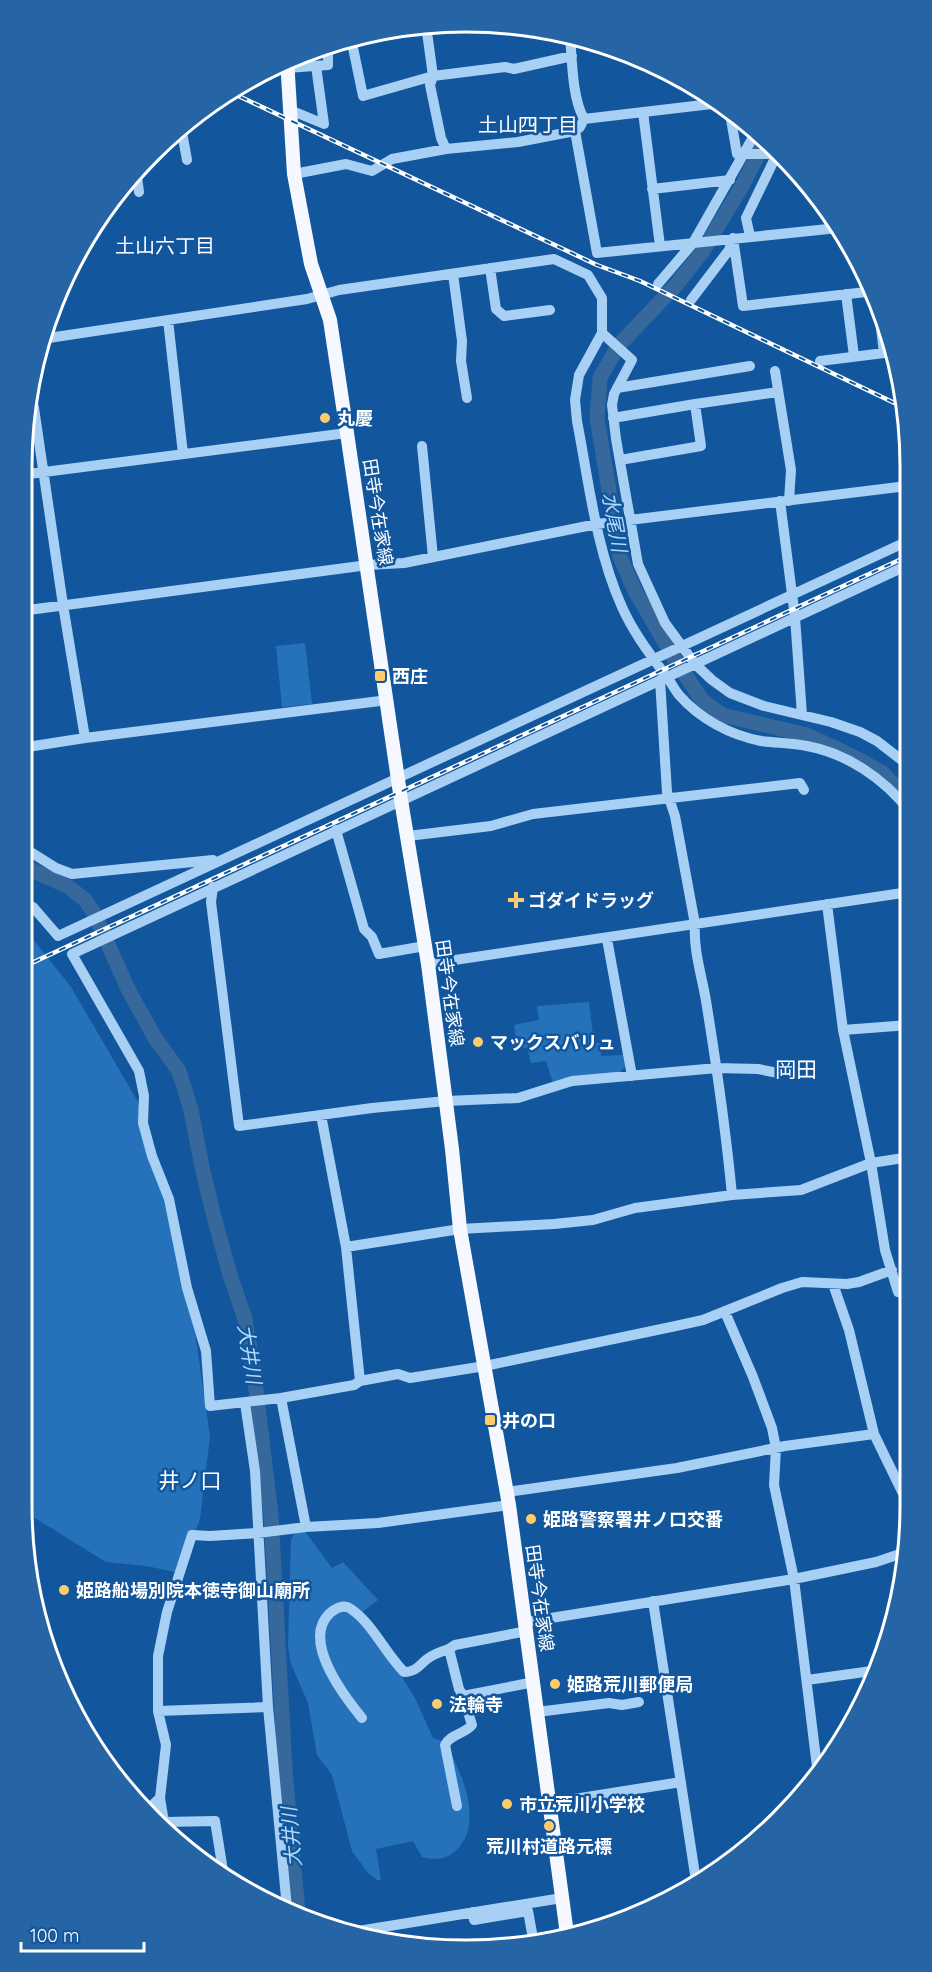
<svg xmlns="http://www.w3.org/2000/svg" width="932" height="1972" font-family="Quicksand,'Noto Sans JP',sans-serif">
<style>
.green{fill:#2572bb}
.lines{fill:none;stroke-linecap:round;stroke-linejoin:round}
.river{stroke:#37689b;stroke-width:15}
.minor{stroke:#a8cff4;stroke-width:10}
.major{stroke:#f5f9ff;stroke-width:14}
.rail-casing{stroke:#fff;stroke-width:4.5}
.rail{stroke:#12579d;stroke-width:2;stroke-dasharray:7;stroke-linecap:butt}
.poi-dot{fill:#ffcc6b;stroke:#12579d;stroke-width:2}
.labels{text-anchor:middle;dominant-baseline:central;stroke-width:5;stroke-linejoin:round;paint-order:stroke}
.poi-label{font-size:18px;font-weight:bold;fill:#fff;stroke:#12579d;text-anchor:start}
.street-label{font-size:18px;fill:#fff;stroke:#12579d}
.neighbourhood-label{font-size:20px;fill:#fff;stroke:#12579d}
.water-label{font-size:20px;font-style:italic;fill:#b4d9fb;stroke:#12579d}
.quarter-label{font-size:21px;fill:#fff;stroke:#12579d}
.rim{fill:none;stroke:#fff;stroke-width:3}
</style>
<rect width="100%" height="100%" fill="#12579d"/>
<!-- green -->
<path class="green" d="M 305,643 L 312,704 L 282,707 L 276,646 Z
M 21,924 L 71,987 L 141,1107 L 180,1227 L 210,1437 L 200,1519 L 180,1573 L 146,1566 L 106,1562 L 22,1510 Z
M 589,1002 L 594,1043 L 600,1043 L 601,1056 L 623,1055 L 625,1066 L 619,1074 L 553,1083 L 546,1061 L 531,1063 L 527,1048 L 517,1048 L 514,1025 L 539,1020 L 537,1006 Z
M 304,1530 L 332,1568 L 343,1562 L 378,1600 L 356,1617 L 393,1662 L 416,1700 L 433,1738 L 445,1742 C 461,1771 487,1826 453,1853 C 445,1860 432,1860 422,1857 L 413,1841 L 376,1849 L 381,1880 L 377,1880 L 368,1873 L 352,1851 L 332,1775 L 317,1755 L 308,1703 L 291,1664 L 288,1646 L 291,1540 L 294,1534 Z"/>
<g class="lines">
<!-- river -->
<path class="river" d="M 765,141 L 742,186 L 703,251 L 677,284 L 618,346 L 600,378 L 597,418 L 620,557 L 635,591 L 674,658 L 702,700 L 722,715 L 807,735 L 852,756 L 883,773 L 909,801
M 21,865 L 69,887 L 85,900 L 94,913 L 128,989 L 155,1038 L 179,1071 L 191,1110 L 202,1167 L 213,1213 L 230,1275 L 245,1319 L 254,1373 L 271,1515 L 285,1769 L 298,1912"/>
<!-- minor -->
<path class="minor" d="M 426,25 L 433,76 L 430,85 L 441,138 L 446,149
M 570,35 C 572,59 572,98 584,119
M 351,38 L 363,96 L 433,76 L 505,67 L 514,69 L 572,56
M 287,68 L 328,65 L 328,45
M 729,108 L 737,154 L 778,154
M 290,110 L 324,124 L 316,66
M 643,112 L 660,246
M 584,119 L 720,103
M 181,127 L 187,160
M 575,131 L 597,253 L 838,228
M 136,170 L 139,192
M 294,174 L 346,164 L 372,171 L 392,159 L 446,149 L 518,142 L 575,131 L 580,127 L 584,119
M 652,189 L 730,180
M 750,236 L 746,218 L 777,154
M 733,238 L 743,306 L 875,291
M 490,268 L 496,309 L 504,316 L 550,310
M 453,274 L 462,341 L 461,361 L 467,398
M 658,284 L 693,243 L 756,132
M 846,294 L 854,356
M 691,300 L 729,250 L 732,241
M 168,320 L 183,454
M 602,333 L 632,360 L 614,394 L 612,405 L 616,439 L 638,564 L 665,623 L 695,664 L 712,680 L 730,693 L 764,706 L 831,722 L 860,732 L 877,741 L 908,765
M 42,339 L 307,299 L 339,290 L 554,259 L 588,275 L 602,298 L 602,333 L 579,375 L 575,400 L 577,421 C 589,483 596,549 622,607 C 633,632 650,654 666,676 C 671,682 674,689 679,695 C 700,719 730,735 761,741 C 776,743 792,743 807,746 C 846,753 885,779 909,811
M 820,361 L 884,353 L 877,296
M 775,371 L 791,470 L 789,501
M 29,388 L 34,408 L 63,605 L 85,738
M 617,388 L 750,366
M 613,418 L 695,404 L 778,392
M 422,446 L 433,557
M 620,460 L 701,446 L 695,404
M 21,475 L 347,433
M 780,501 L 795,617 L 802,715
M 21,611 L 368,565 L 404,563 L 597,524 L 907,486
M 660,680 L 667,792 L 675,816 L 695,924 C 693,952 703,979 707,1007 C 717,1069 726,1132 732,1195
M 21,748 L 85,738 L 388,700
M 336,830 L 364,929 L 372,937 L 379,954 L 425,946
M 408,836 L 491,826 L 533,814 L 800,783 L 804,790
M 21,846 L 56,868 L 72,874 L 213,860
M 213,887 L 211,902 L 239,1126 L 372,1108 L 446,1101 L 518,1098 L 572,1081 L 717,1068 L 758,1069 L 778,1073
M 21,902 L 33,907 L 58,936 L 908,541
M 827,904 L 843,1030 L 871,1163 L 885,1250 L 898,1292 L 910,1296
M 607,939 L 632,1076
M 428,964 L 909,892
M 843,1030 L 909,1025
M 321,1115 L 346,1247 L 360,1381
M 346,1247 L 460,1229 L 554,1224 L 593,1220 L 635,1208 L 732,1195 L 801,1190 L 871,1163 L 910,1157
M 892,1270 L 859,1282 L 847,1284 L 802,1282 L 782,1288 L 703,1320 L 671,1327 L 485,1366 L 410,1378 L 398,1374 L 360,1381 L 354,1385 L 281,1398 L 210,1406 L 206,1351 L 187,1288 L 169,1199 L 152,1156 L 143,1123 L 144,1096 L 139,1071 L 72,954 L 908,565
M 833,1284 L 849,1330 L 874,1434 L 911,1510
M 725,1312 L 753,1377 L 772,1428 L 776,1448 L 774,1485 L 794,1579 L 818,1775
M 281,1398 L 306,1527
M 245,1403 L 255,1471 L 268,1707 L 287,1908
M 507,1492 L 677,1468 L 785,1446 L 874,1434
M 653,1601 L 696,1881
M 526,1622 L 794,1579 L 876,1562 L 906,1552
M 527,1631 L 455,1645 L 449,1649 L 459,1689 L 463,1696 L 534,1682
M 807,1680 L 879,1670
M 158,1711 L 268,1707
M 537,1712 L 609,1703 L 622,1705 L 639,1702
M 362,1718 C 344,1696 301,1640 330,1613 C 336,1608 344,1604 351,1609 C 373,1624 385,1653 404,1672 C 418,1672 420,1663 430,1657 C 436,1653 443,1651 449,1649
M 160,1798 L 164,1822 L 215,1821 L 224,1877
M 549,1803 L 681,1782
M 457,1806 L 445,1745 C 450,1734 465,1734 472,1725 L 463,1696
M 145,1812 L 160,1798 L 166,1745 L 158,1711 L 158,1656 L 167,1612 L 192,1535 L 210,1536 L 258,1533 L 306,1527 L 378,1523 L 509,1505
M 650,1909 L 649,1907 L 666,1903
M 473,1912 L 474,1920 L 528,1911 L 534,1944
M 352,1932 L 562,1898"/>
<!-- major -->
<path class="major" d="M 287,59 L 294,174 L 311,264 L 330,320 L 347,433 L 401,800 L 428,964 L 452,1149 L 460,1229 L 509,1505 L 567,1934"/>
<!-- rail casing -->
<g class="rail-casing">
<path id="rail" d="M 228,91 L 597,265 L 640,281 L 907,409
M 21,968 L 908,556"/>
</g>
<!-- rail -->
<use href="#rail" class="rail"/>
</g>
<!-- markers -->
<g class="poi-dot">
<circle cx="325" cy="418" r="6"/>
<rect x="374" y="670" width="12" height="12" rx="3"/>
<path d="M513 891h6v6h6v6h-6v6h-6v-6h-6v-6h6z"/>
<circle cx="478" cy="1042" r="6"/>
<rect x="484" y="1414" width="12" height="12" rx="3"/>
<circle cx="531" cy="1519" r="6"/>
<circle cx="64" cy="1590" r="6"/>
<circle cx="555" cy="1684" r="6"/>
<circle cx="437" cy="1704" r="6"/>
<circle cx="507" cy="1804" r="6"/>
<circle cx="549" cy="1826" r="6"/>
</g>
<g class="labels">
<!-- poi labels -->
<g class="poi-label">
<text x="337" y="418">丸慶</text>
<text x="392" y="676">西庄</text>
<text x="528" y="900">ゴダイドラッグ</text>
<text x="490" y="1042">マックスバリュ</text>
<text x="502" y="1420">井の口</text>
<text x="543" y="1519">姫路警察署井ノ口交番</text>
<text x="76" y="1590">姫路船場別院本徳寺御山廟所</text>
<text x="567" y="1684">姫路荒川郵便局</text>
<text x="449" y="1704">法輪寺</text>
<text x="519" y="1804">市立荒川小学校</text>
<text x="549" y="1846" text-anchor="middle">荒川村道路元標</text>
</g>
<!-- street labels -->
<g class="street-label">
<text transform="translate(378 512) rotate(81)">田寺今在家線</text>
<text transform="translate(450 993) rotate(82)">田寺今在家線</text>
<text transform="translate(540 1598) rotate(82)">田寺今在家線</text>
</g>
<!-- neighbourhood labels -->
<g class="neighbourhood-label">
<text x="528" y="124">土山四丁目</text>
<text x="165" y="245">土山六丁目</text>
</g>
<!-- water labels -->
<g class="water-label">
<text transform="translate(615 522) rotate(80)">水尾川</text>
<text transform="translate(250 1354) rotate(81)">大井川</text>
<text transform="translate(291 1837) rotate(-95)">大井川</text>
</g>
<!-- quarter labels -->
<g class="quarter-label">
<text x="796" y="1069">岡田</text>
<text x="190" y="1480">井ノ口</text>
</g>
</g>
<!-- crop -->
<path d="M0 0H932V1972H0ZM466 32H466A434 434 0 0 1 900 466V1506A434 434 0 0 1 466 1940H466A434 434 0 0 1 32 1506V466A434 434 0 0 1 466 32Z" fill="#2564a5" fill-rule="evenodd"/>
<path class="rim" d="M466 32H466A434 434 0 0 1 900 466V1506A434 434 0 0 1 466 1940H466A434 434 0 0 1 32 1506V466A434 434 0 0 1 466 32Z"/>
<!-- scale -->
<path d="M21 1942v9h123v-9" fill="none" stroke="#ffffff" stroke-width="3"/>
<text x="30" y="1942" font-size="18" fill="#ffffff" stroke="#12579d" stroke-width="4.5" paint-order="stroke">100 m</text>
</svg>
